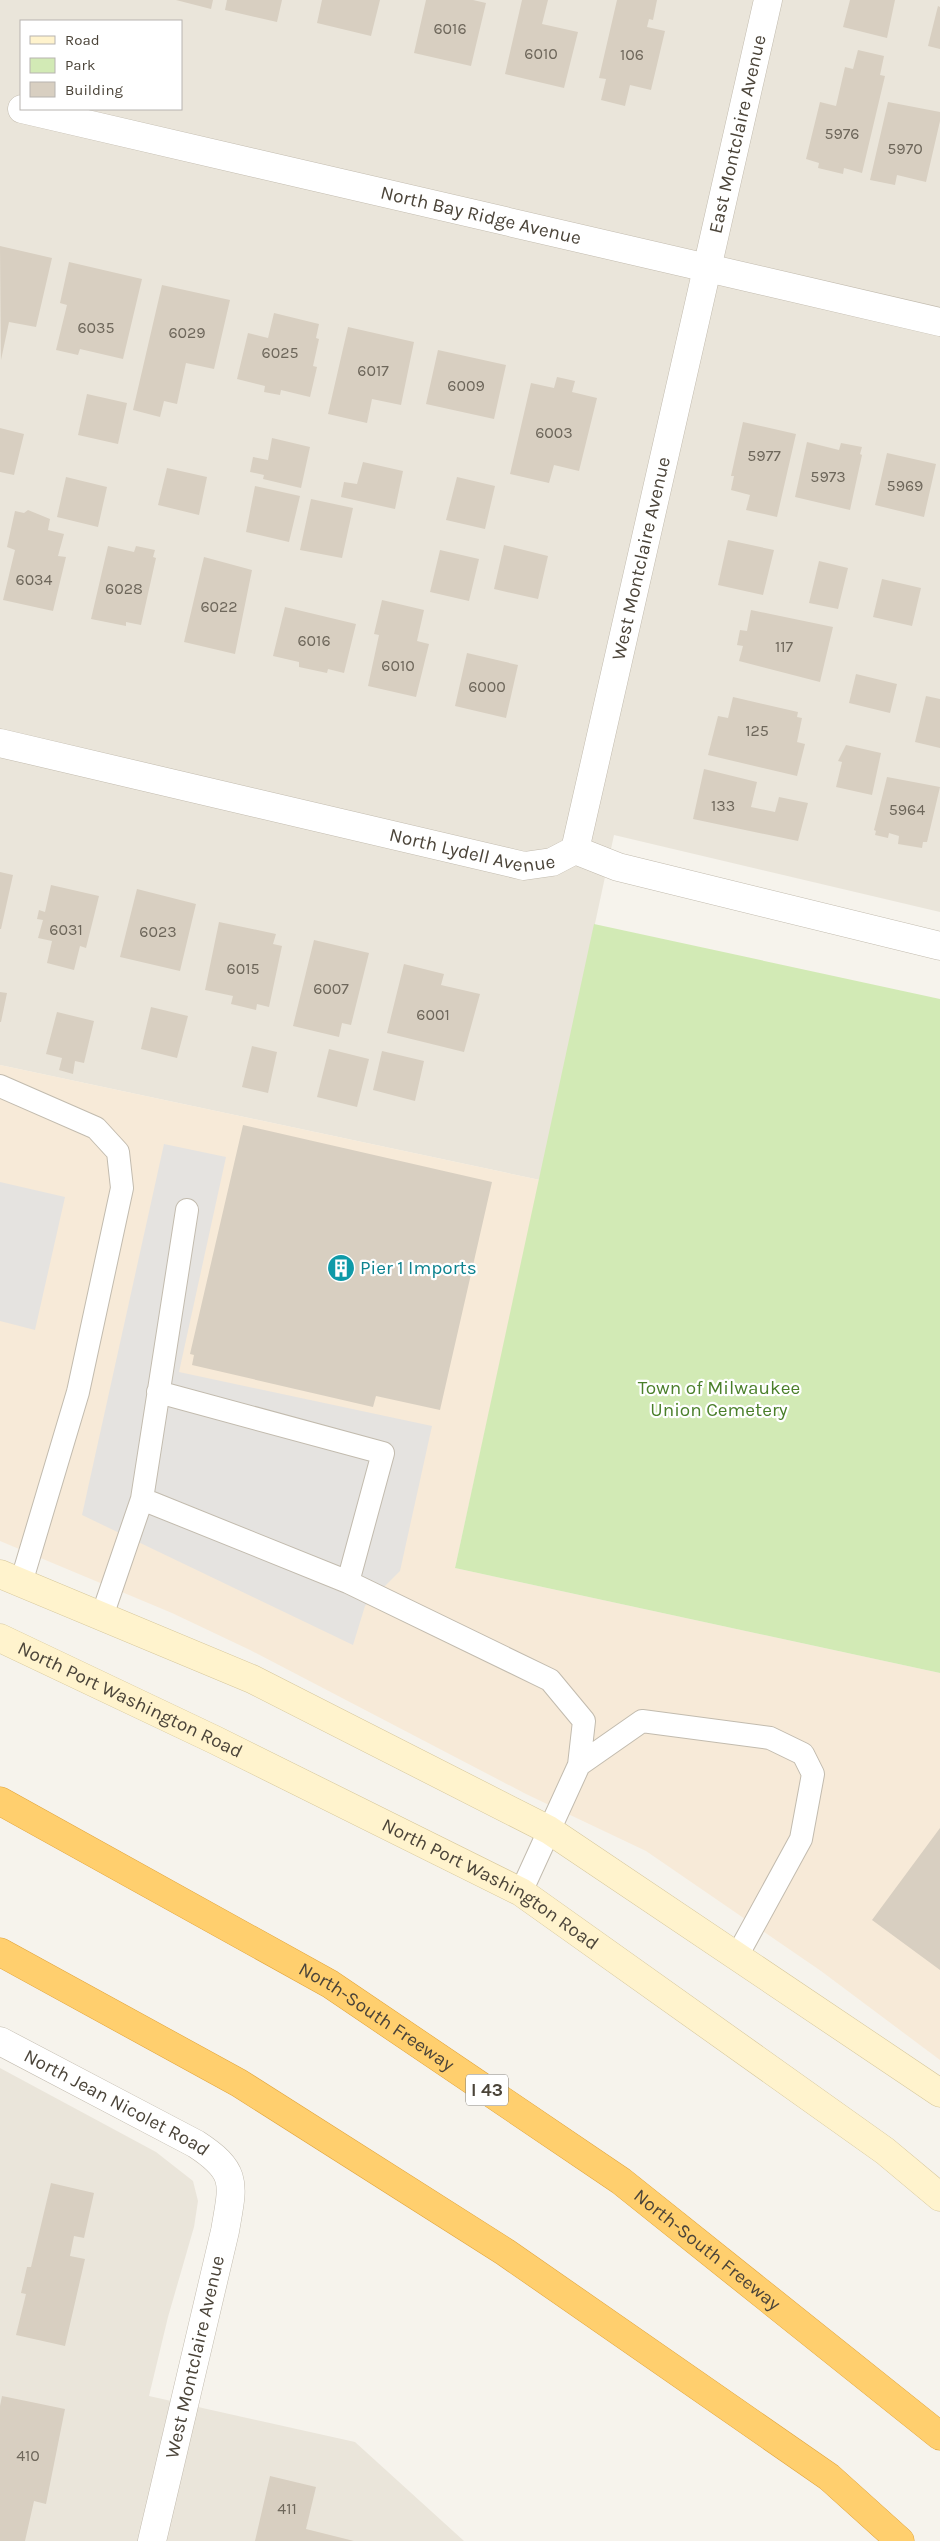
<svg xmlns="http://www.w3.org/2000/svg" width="940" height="2541" font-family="Karla,sans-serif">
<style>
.residential{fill:#eae5da;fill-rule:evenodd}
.commercial{fill:#f7ead8}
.green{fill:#d2eab5}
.parking{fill:#e5e3e0}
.building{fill:#d8cfc1}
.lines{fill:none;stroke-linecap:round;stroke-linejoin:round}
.service-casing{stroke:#c2bbae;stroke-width:24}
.minor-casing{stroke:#c2bbae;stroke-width:29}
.secondary-casing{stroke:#d6c79b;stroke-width:29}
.motorway-casing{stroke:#e0a43c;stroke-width:29}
.service{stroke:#fff;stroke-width:22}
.minor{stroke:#fff;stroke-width:28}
.secondary{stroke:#fff3cd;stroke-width:28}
.motorway{stroke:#ffcf6e;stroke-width:28}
.labels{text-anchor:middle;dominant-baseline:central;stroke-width:4.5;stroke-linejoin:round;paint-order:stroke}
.number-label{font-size:16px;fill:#6e675b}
.shield{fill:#fff;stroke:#817c74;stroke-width:1}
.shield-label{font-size:18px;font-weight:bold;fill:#4b4439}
.street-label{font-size:19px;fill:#4b4439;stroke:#fff}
.culture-label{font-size:19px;fill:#0d838f;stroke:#fff;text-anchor:start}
.park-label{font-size:19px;fill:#4a7f2a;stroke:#fff}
</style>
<rect width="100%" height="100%" fill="#f6f3ec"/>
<!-- residential -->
<path class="residential" d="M 0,0 L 940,0 L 940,912 L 614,835 L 540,1180 L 0,1065 ZM 21,21 L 181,21 L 181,109 L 21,109 Z
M 0,2068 L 156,2152 L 193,2181 L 198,2201 L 194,2227 L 168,2317 L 149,2396 L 355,2442 L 464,2541 L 0,2541 Z"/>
<!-- commercial -->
<path class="commercial" d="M 0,1065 L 540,1180 L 455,1568 L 940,1673 L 940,2060 L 821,1971 L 646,1851 L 526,1794 L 250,1650 L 172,1613 L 0,1541 Z"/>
<!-- green -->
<path class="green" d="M 594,924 L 940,999 L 940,1673 L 455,1568 Z"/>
<!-- parking -->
<path class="parking" d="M 164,1144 L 226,1157 L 179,1372 L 432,1426 L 400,1571 L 365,1606 L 353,1645 L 82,1515 Z
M 0,1182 L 65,1197 L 35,1330 L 0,1321 Z"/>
<!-- building -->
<path class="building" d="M 176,0 L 213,0 L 211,9 Z
M 227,0 L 282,0 L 277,22 L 225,10 Z
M 322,0 L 380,0 L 371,36 L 317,23 Z
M 426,0 L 473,0 L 486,3 L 471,66 L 414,53 Z
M 522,0 L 548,0 L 542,24 L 578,32 L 564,88 L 505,74 Z
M 617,0 L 657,0 L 653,20 L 649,19 L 647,27 L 665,31 L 651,90 L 630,85 L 625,106 L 601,100 L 606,79 L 599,78 Z
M 850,0 L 895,0 L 887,38 L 843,27 Z
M 938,6 L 940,7 L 940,49 L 928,46 Z
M 858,50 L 884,56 L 880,75 L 885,76 L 862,173 L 844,168 L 843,174 L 818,168 L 819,163 L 806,159 L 820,102 L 836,106 L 845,67 L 853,69 Z
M 888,102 L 940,112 L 940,121 L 926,182 L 897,175 L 895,185 L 870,180 Z
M 0,246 L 52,258 L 36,327 L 9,322 L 1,360 Z
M 69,262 L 142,279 L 123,359 L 80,349 L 78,355 L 56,350 L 67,305 L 60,303 Z
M 162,285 L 230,300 L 214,369 L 186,363 L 177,404 L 164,401 L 160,417 L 133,410 Z
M 274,313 L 319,324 L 316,338 L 319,339 L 313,366 L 317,367 L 310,397 L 281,390 L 280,395 L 264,392 L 265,386 L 237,379 L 248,333 L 268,338 Z
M 348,327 L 414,342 L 401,405 L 372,399 L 367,423 L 328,414 Z
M 438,350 L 506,365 L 494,419 L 426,404 Z
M 557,377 L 575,381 L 572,392 L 597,398 L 579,471 L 554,465 L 549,483 L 510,474 L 531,383 L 554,388 Z
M 87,394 L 127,403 L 118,444 L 78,435 Z
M 743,422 L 796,434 L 777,517 L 746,510 L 750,495 L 731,490 L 734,476 L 731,476 Z
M 0,428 L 24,434 L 14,475 L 0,472 Z
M 272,438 L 310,447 L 301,488 L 263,479 L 264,475 L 250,472 L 253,457 L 268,460 Z
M 807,442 L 839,450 L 841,443 L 862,447 L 860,454 L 862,455 L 850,510 L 795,497 Z
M 887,453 L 936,464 L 924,517 L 875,505 Z
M 363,462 L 403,471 L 395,509 L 341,497 L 344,482 L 357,484 Z
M 167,468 L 207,477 L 199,515 L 158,505 Z
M 66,477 L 107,487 L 98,527 L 57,517 Z
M 457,477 L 495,486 L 485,529 L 446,520 Z
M 255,486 L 300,496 L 289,542 L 246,532 Z
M 311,499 L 353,508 L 342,558 L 300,550 Z
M 28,510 L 50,519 L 48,530 L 64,534 L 58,556 L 66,557 L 53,611 L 3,600 L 15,550 L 7,547 L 15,511 L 24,513 Z
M 728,540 L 774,550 L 763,595 L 718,585 Z
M 504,545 L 548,556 L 538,599 L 494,589 Z
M 108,546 L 134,552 L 136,546 L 155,550 L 153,557 L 156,558 L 141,625 L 126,622 L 126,626 L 91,619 Z
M 440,550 L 479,559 L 469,601 L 430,592 Z
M 204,557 L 252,570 L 235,654 L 184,642 Z
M 819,561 L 848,568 L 838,609 L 809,603 Z
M 882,579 L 921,588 L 912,626 L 873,617 Z
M 382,600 L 424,610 L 417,641 L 429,644 L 416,697 L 368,686 L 379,635 L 374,634 Z
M 285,607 L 356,624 L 344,673 L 328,669 L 327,673 L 299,667 L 299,662 L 273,656 Z
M 751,610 L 833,627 L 820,682 L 739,661 L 743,646 L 737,645 L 740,630 L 747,631 Z
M 467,653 L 518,665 L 506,718 L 455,706 Z
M 856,674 L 897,684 L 890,713 L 849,703 Z
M 926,696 L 940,699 L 940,748 L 915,742 Z
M 733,697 L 798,712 L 797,717 L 802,718 L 797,742 L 805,744 L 797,776 L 708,755 L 718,716 L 728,718 Z
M 846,745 L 881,753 L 872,795 L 836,787 L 842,762 L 838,761 Z
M 704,769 L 757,782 L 751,807 L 775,812 L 779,797 L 808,803 L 798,841 L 693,819 Z
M 887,777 L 940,787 L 927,842 L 923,842 L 922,848 L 898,844 L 899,836 L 889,833 L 888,838 L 875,835 L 876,831 L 874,830 Z
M 0,872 L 13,875 L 1,929 L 0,929 Z
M 51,885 L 99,896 L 86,948 L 80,946 L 74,970 L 47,963 L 52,941 L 38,938 L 43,920 L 37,919 L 39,910 L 45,912 Z
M 137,889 L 196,904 L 180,971 L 120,957 Z
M 219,922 L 276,934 L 273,944 L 282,946 L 269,1007 L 257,1004 L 256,1010 L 231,1004 L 233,996 L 205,990 Z
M 314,940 L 369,953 L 351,1025 L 342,1023 L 339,1037 L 293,1026 Z
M 404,964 L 444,974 L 441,985 L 480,994 L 464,1052 L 387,1033 Z
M 0,992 L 7,993 L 1,1022 L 0,1022 Z
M 151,1007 L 188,1016 L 177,1058 L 141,1049 Z
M 57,1012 L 94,1021 L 84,1063 L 75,1061 L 73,1074 L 59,1070 L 62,1058 L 46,1054 Z
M 252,1046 L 277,1052 L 268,1093 L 242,1087 Z
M 329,1049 L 369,1059 L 357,1107 L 317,1097 Z
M 382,1051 L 424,1061 L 415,1101 L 373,1090 Z
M 243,1125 L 492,1182 L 440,1410 L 376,1396 L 373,1407 L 192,1365 L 194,1355 L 190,1354 Z
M 940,1828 L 940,1970 L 872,1920 Z
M 51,2183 L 94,2193 L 84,2238 L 74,2236 L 70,2256 L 85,2259 L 65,2346 L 16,2335 L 26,2294 L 21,2293 L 27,2267 L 31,2267 Z
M 2,2396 L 65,2409 L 46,2504 L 34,2501 L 25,2541 L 0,2541 L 0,2406 Z
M 270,2476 L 316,2487 L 306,2529 L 354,2541 L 255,2541 Z"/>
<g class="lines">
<!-- service casing -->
<g class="service-casing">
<path id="service" d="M 0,1086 L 96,1128 L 118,1152 L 122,1188 L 78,1392 L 21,1583
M 158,1392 L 383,1453 L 348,1582
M 142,1499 L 348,1582 L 550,1680 L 584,1721 L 579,1765 L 521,1892
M 102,1616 L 142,1499 L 187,1210
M 579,1765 L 642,1721 L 770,1738 L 803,1754 L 813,1774 L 801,1839 L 737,1956"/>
</g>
<!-- minor casing -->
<g class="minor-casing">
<g id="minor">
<path id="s1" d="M 22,109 L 940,322"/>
<path id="s2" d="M 0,743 L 524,866 L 552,862 L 575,850 L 618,867 L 940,946"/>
<path id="s3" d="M 575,850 L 768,0"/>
<path id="s4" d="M 0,2041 L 196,2144 C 239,2172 233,2184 225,2231 L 152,2541"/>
</g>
</g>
<!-- secondary casing -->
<g class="secondary-casing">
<g id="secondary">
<path d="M 0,1574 L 252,1679 L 549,1830 L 940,2093"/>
<path id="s5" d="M 0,1638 L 215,1740 L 521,1892 L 885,2151 L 940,2197"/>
</g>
</g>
<!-- motorway casing -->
<g class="motorway-casing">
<g id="motorway">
<path id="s6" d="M 0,1801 L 330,1984 L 621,2181 L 940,2436"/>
<path d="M 0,1952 L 239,2083 L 505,2252 L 829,2477 L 900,2541"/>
</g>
</g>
<!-- service -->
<use href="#service" class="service"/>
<!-- minor -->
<use href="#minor" class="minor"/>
<!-- secondary -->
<use href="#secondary" class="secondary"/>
<!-- motorway -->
<use href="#motorway" class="motorway"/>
</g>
<!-- icons -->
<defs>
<g id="building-disc" transform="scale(1.4375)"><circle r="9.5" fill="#0f9aa8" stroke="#fff"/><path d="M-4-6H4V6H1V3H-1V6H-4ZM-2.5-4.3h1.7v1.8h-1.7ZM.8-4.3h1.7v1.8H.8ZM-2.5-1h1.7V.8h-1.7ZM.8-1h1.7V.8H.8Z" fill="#fff"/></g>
</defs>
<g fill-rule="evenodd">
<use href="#building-disc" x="341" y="1268"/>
</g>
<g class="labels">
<!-- number labels -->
<g class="number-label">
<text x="450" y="28">6016</text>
<text x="541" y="53">6010</text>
<text x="632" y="54">106</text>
<text x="842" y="133">5976</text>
<text x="905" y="148">5970</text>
<text x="96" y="327">6035</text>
<text x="187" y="332">6029</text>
<text x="280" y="352">6025</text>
<text x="373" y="370">6017</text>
<text x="466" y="385">6009</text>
<text x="554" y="432">6003</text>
<text x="764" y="455">5977</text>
<text x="828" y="476">5973</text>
<text x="905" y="485">5969</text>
<text x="34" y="579">6034</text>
<text x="124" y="588">6028</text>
<text x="219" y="606">6022</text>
<text x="314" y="640">6016</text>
<text x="784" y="646">117</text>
<text x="398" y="665">6010</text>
<text x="487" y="686">6000</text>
<text x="757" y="730">125</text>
<text x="723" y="805">133</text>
<text x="907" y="809">5964</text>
<text x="66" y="929">6031</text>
<text x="158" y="931">6023</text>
<text x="243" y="968">6015</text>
<text x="331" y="988">6007</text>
<text x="433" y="1014">6001</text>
<text x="28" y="2455">410</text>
<text x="287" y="2508">411</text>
</g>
<!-- shield labels -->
<rect class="shield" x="466" y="2074.5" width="42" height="31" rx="4"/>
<g class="shield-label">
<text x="487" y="2090">I 43</text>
</g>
<!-- street labels -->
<g class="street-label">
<text stroke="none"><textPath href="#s3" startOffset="734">East Montclaire Avenue</textPath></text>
<text stroke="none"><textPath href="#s1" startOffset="471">North Bay Ridge Avenue</textPath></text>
<text stroke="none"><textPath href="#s3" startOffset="299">West Montclaire Avenue</textPath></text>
<text stroke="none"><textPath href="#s2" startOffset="485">North Lydell Avenue</textPath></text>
<text stroke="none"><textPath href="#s5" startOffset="144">North Port Washington Road</textPath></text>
<text stroke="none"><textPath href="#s5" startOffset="549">North Port Washington Road</textPath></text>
<text stroke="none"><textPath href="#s6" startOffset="434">North-South Freeway</textPath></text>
<text stroke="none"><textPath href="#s4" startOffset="132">North Jean Nicolet Road</textPath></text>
<text stroke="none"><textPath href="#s6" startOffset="839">North-South Freeway</textPath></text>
<text transform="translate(195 2357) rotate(-77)">West Montclaire Avenue</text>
</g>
<!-- culture labels -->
<g class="culture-label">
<text x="360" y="1268">Pier 1 Imports</text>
</g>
<!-- park labels -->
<g class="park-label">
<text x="719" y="1388">Town of Milwaukee<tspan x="719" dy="22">Union Cemetery</tspan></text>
</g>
</g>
<!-- legend -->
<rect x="20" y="20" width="162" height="90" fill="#ffffff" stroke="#b7b4b0"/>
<rect x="30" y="36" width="25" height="8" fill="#fff3cd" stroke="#b7b4b0"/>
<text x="65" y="45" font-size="15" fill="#4b4439">Road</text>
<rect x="30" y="58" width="25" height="15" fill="#d2eab5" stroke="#b7b4b0"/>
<text x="65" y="70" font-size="15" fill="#4b4439">Park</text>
<rect x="30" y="82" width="25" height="15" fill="#d8cfc1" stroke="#b7b4b0"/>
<text x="65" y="95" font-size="15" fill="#4b4439">Building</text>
</svg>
